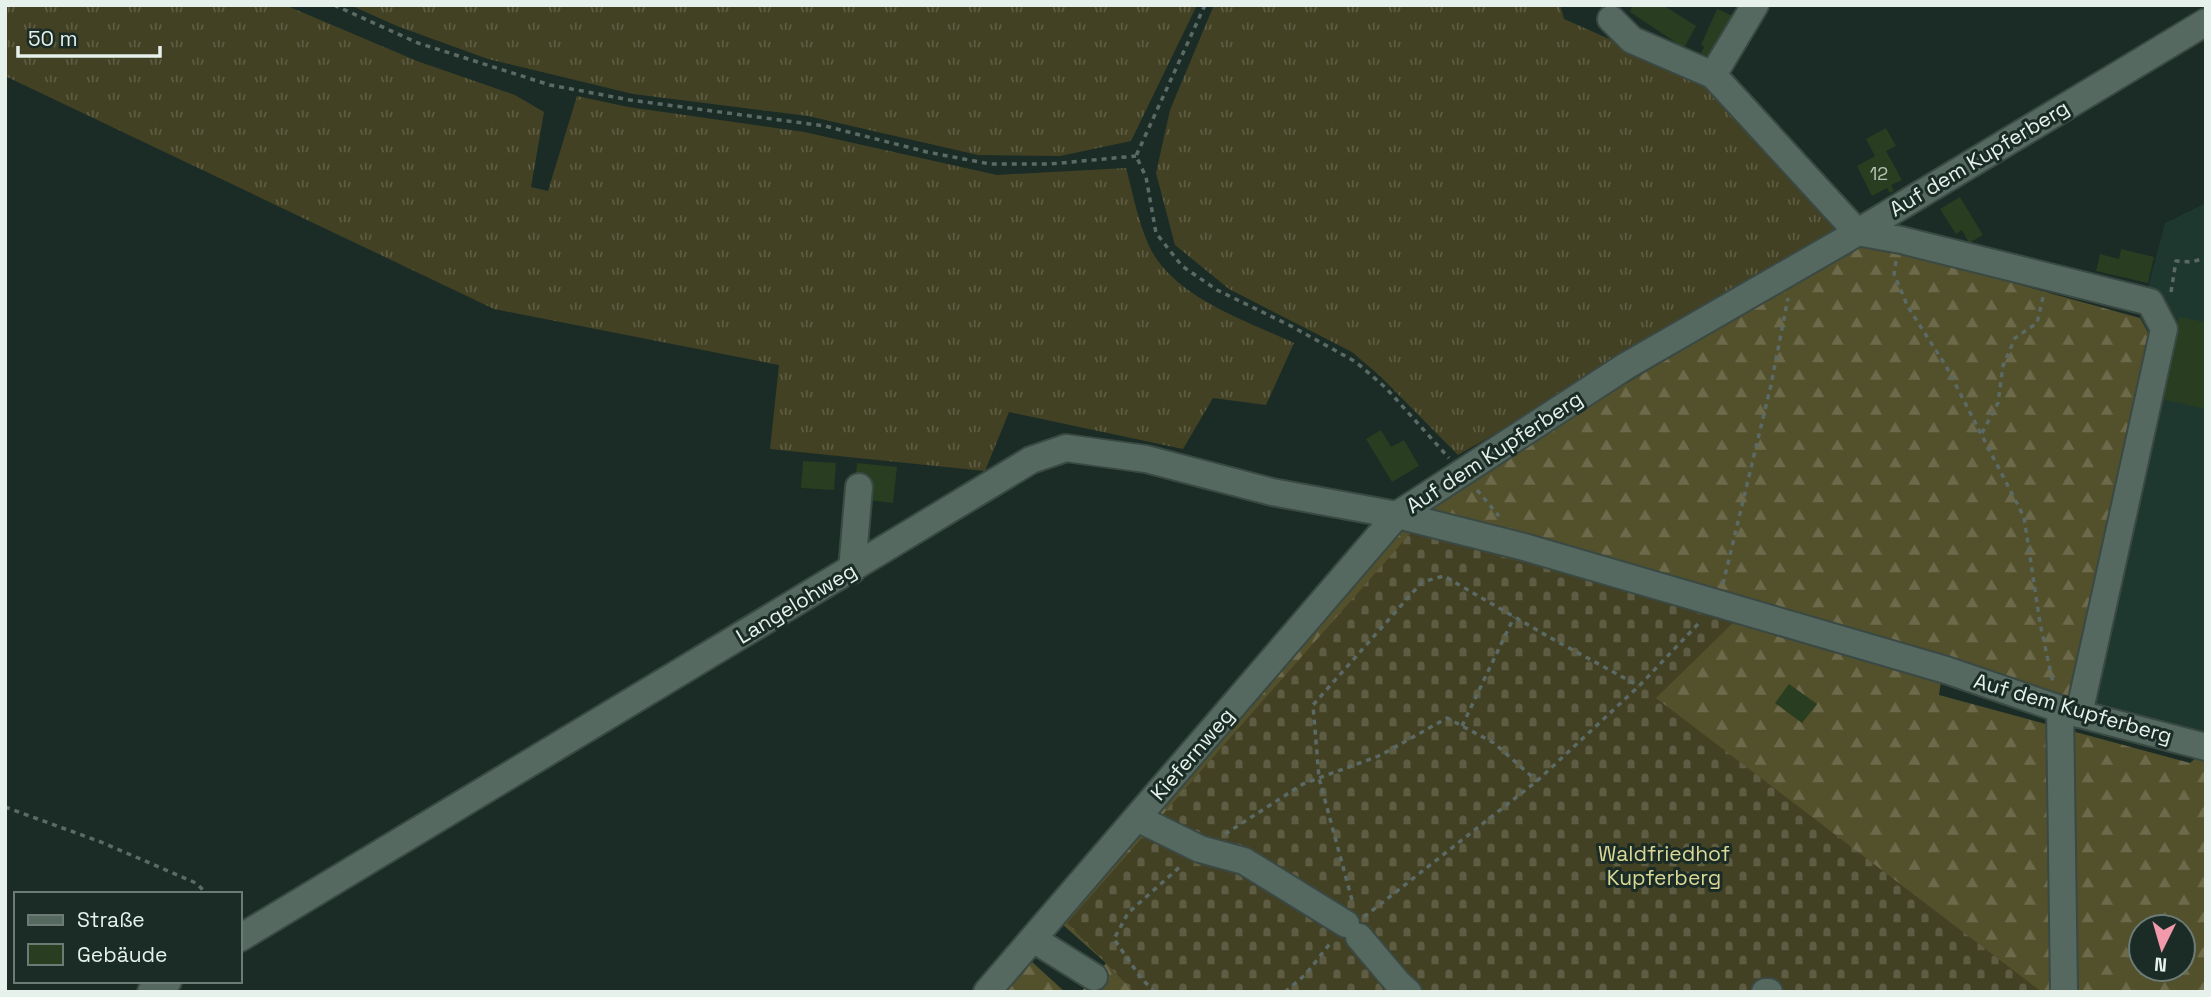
<svg xmlns="http://www.w3.org/2000/svg" width="2211" height="997" font-family="'Space Grotesk',sans-serif">
<style>
.built{fill:#1e382f}
.grass{fill:url(#grass-tufts)}
.forest{fill:url(#forest-firs);fill-rule:evenodd}
.cemetery{fill:url(#cemetery-stones)}
.building{fill:#293d21}
.lines{fill:none;stroke-linecap:round;stroke-linejoin:round}
.minor-casing{stroke:#3a4943;stroke-width:30}
.path{stroke:#5b6a64;stroke-width:3.5;stroke-dasharray:5 5;stroke-linecap:butt}
.minor{stroke:#556961;stroke-width:26}
.labels{text-anchor:middle;dominant-baseline:central;stroke-width:6;stroke-linejoin:round;paint-order:stroke}
.number-label{font-size:18px;fill:#b7c4b9}
.street-label{font-size:21px;fill:#e6f1ec;stroke:#1a2c25}
.park-label{font-size:21px;fill:#dbd796;stroke:#1a2c25}
</style>
<defs>
<pattern id="grass-tufts" width="24" height="20" patternUnits="userSpaceOnUse" patternTransform="scale(1.75)"><rect width="24" height="20" fill="#434124"/><path d="M3 7l-1-3M5 7V3M7 7l1-3M15 17l-1-3M17 17v-4M19 17l1-3" fill="none" stroke="#5e5d44"/></pattern>
<pattern id="forest-firs" width="22" height="20" patternUnits="userSpaceOnUse" patternTransform="scale(1.75)"><rect width="22" height="20" fill="#53502c"/><path d="M5 1l3.5 6h-7zM16 11l3.5 6h-7z" fill="#6c6a4b"/></pattern>
<pattern id="cemetery-stones" width="16" height="16" patternUnits="userSpaceOnUse" patternTransform="scale(1.75)"><rect width="16" height="16" fill="#434124"/><path d="M2 7V4a2 2 0 0 1 4 0v3zM10 15v-3a2 2 0 0 1 4 0v3z" fill="#5e5d44"/></pattern>
</defs>
<rect width="100%" height="100%" fill="#1a2c25"/>
<!-- built -->
<path class="built" d="M 2206,203 L 2206,740 L 2075,701 L 2150,336 L 2140,318 L 2165,223 Z"/>
<!-- grass -->
<path class="grass" d="M 5,5 L 285,5 L 417,61 L 515,95 L 544,112 L 531,187 L 548,191 L 577,96 L 628,107 L 804,132 L 997,175 L 1126,168 C 1133,194 1138,222 1149,246 C 1173,297 1245,320 1294,343 L 1266,405 L 1213,398 L 1183,449 L 1009,412 L 985,471 L 770,449 L 779,365 L 494,309 L 5,76 Z
M 350,5 L 1197,5 L 1131,141 L 1060,156 L 978,155 L 808,116 L 633,94 L 488,59 L 397,26 Z
M 1214,5 L 1560,5 L 1564,19 L 1711,84 L 1841,234 L 1458,455 L 1380,376 L 1352,352 L 1229,289 L 1175,245 L 1156,173 L 1170,110 Z"/>
<!-- forest -->
<path class="forest" d="M 1864,242 L 2140,318 L 2150,336 L 2075,701 L 1944,661 L 1939,695 L 2190,763 L 2198,756 L 2206,758 L 2206,992 L 1081,992 L 1106,963 L 1062,924 L 1030,960 L 1065,992 L 997,992 L 1422,505 ZM 2141,927 L 2183,927 L 2183,969 L 2141,969 Z"/>
<!-- cemetery -->
<path class="cemetery" d="M 1415,528 L 1498,555 L 1735,621 L 1656,698 L 2042,992 L 1134,992 L 1067,923 Z"/>
<!-- building -->
<path class="building" d="M 1632,5 L 1663,5 L 1696,26 L 1684,48 L 1630,12 Z
M 1717,9 L 1735,17 L 1715,60 L 1701,53 L 1704,47 L 1701,45 Z
M 1886,128 L 1896,146 L 1886,151 L 1902,180 L 1891,185 L 1894,191 L 1890,193 L 1887,188 L 1872,196 L 1857,166 L 1875,156 L 1866,139 Z
M 1960,197 L 1983,235 L 1969,243 L 1962,230 L 1956,234 L 1940,209 Z
M 2121,249 L 2154,257 L 2148,283 L 2096,271 L 2100,254 L 2119,259 Z
M 2179,317 L 2206,322 L 2206,409 L 2161,399 Z
M 1381,430 L 1391,447 L 1404,440 L 1419,466 L 1392,482 L 1366,439 Z
M 803,461 L 836,463 L 834,490 L 801,488 Z
M 857,463 L 897,467 L 893,503 L 868,500 L 870,478 L 856,477 Z
M 1789,684 L 1817,704 L 1802,723 L 1775,703 Z"/>
<g class="lines">
<!-- minor casing -->
<g class="minor-casing">
<path id="minor" d="M 1611,19 L 1632,40 L 1713,75 L 1857,232 L 1901,240 L 2150,302 L 2164,329 L 2079,714
M 1713,75 L 1755,5
M 852,570 L 859,487
M 2060,709 L 2064,992
M 1137,818 L 1200,849 L 1244,861 L 1346,924
M 1359,937 L 1397,982 L 1408,992
M 240,938 L 1031,460 L 1066,448 L 1146,459 L 1272,492 L 1397,515 L 1524,547 L 1946,670 L 2060,709 L 2206,747
M 1033,939 L 1094,977
M 151,992 L 168,981
M 987,992 L 1397,515 L 1626,366 L 1843,241 L 2206,22
M 1765,992 L 1769,992"/>
</g>
<!-- path -->
<path class="path" d="M 334,5 L 418,43 L 550,85 L 630,100 L 825,126 L 927,152 L 990,164 L 1050,164 L 1136,156
M 1205,5 L 1136,156 L 1146,177 L 1156,233 L 1182,266 L 1217,290 L 1291,326 L 1356,362 L 1386,388 L 1449,458
M 1896,261 L 1894,274 L 1908,307 L 1946,366 L 2024,517 L 2040,623 L 2053,683
M 2171,292 L 2176,261 L 2191,262 L 2206,258
M 1982,433 L 1998,403 L 2003,366 L 2015,338 L 2037,323 L 2043,297
M 1477,490 L 1499,516
M 1723,584 L 1771,385 L 1788,298
M 1462,726 L 1514,617
M 5,807 L 101,842 L 196,883 L 207,894
M 1225,834 L 1303,784 L 1381,755 L 1447,718 L 1494,743 L 1537,781
M 1352,900 L 1319,778 L 1313,705 L 1422,582 L 1444,576 L 1549,637 L 1639,686
M 1364,917 L 1537,781 L 1639,686 L 1700,622
M 1155,992 L 1141,978 L 1114,939 L 1128,913 L 1182,865
M 1285,992 L 1306,974 L 1332,941"/>
<!-- minor -->
<use href="#minor" class="minor"/>
</g>
<g class="labels">
<!-- number labels -->
<g class="number-label">
<text x="1879" y="173">12</text>
</g>
<!-- street labels -->
<g class="street-label">
<text transform="translate(1979 158) rotate(-31)">Auf dem Kupferberg</text>
<text transform="translate(1494 452) rotate(-33)">Auf dem Kupferberg</text>
<text transform="translate(796 603) rotate(-31)">Langelohweg</text>
<text transform="translate(2073 708) rotate(16)">Auf dem Kupferberg</text>
<text transform="translate(1192 754) rotate(-49)">Kiefernweg</text>
</g>
<!-- park labels -->
<g class="park-label">
<text x="1664" y="853">Waldfriedhof<tspan x="1664" dy="24">Kupferberg</tspan></text>
</g>
</g>
<!-- border -->
<rect width="2211" height="997" fill="none" stroke="#e6f1ec" stroke-width="14"/>
<!-- legend -->
<rect x="14" y="892" width="228" height="91" fill="#1a2c25" stroke="#6c7b75" stroke-width="2"/>
<rect x="28" y="915" width="35" height="10" fill="#556961" stroke="#6c7b75" stroke-width="2"/>
<text x="77" y="927" font-size="21" fill="#e6f1ec">Straße</text>
<rect x="28" y="944" width="35" height="21" fill="#293d21" stroke="#6c7b75" stroke-width="2"/>
<text x="77" y="962" font-size="21" fill="#e6f1ec">Gebäude</text>
<!-- north arrow -->
<g transform="translate(2162 948) rotate(185)"><circle r="33" fill="#1a2c25" stroke="#6c7b75" stroke-width="2"/>
<path d="M0-5L12 26L0 18L-12 26Z" fill="#f29aac"/>
<text y="-10" font-size="19" font-weight="bold" text-anchor="middle" fill="#e6f1ec">N</text>
</g>
<!-- scale -->
<path d="M18 46v10h142v-10" fill="none" stroke="#e6f1ec" stroke-width="3.5"/>
<text x="28" y="46" font-size="21" fill="#e6f1ec" stroke="#1a2c25" stroke-width="5" paint-order="stroke">50 m</text>
</svg>
